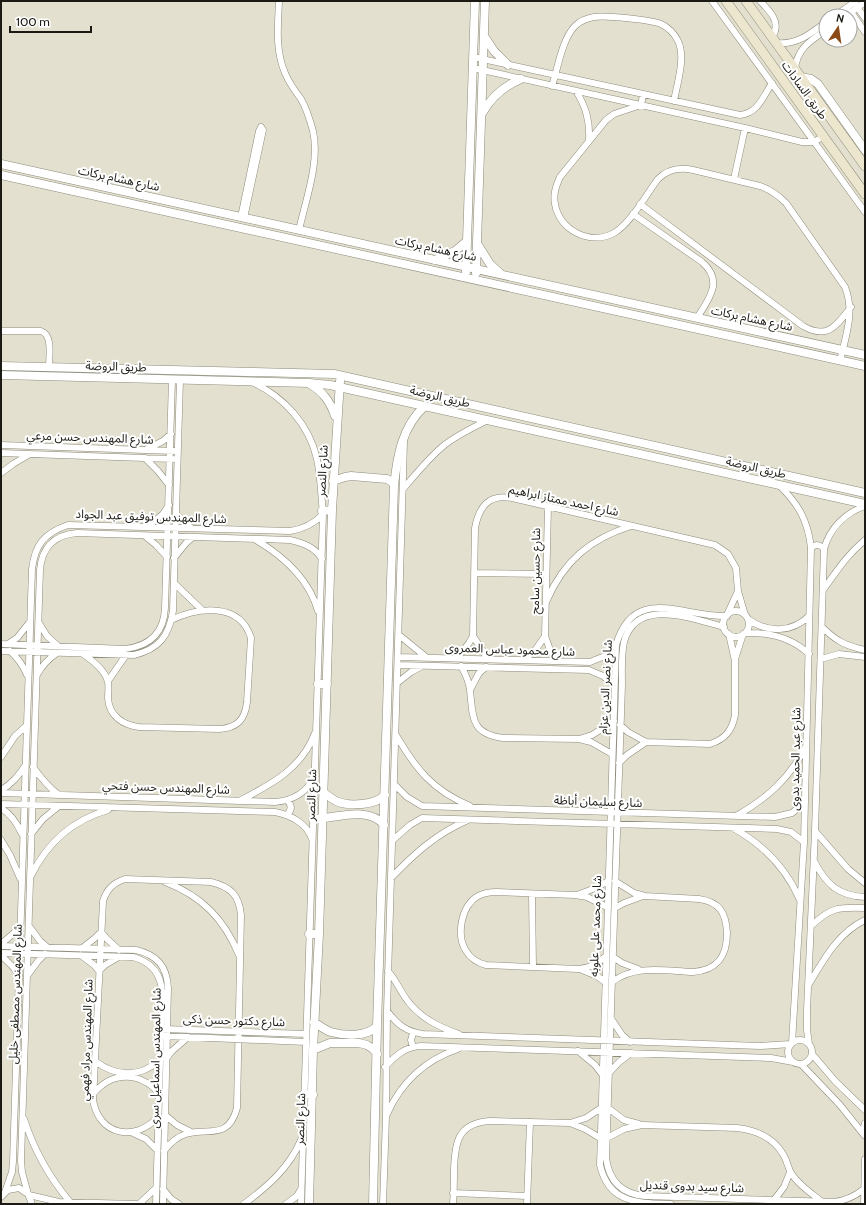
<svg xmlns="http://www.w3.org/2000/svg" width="866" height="1205" font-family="Cabin,'Noto Sans Arabic',sans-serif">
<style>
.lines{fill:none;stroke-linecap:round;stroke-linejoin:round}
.minor-casing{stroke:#8d8b7b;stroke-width:7}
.tertiary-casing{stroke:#8d8b7b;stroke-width:9}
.secondary-casing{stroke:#8d8b7b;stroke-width:10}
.minor{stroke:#fff;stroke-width:6}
.tertiary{stroke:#fff;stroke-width:8}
.secondary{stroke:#ece6ce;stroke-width:9}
.labels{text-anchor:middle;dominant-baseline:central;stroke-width:4;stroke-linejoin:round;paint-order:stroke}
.street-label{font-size:12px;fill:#1b1a14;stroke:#fff}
</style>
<rect width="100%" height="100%" fill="#e3e0cf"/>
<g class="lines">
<!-- minor casing -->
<g class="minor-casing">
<path id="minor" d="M 279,1 C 278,25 275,50 285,73 C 289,83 295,91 301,99 C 307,109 310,120 313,131 C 320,161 306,199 299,230
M 712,1 L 865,212
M 760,1 C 770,11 782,23 772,37
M 857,7 L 865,18
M 851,12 L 865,32
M 835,16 L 856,1
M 846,16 L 865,2
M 777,43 C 797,45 810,34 826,22
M 473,57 L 740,115 C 758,113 763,97 772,83
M 473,68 L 745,128 L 802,142 L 814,142 L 824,136
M 795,68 C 798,48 810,41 826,30
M 552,86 C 558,68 562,39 575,26 C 580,21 588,18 594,17 C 605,15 652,20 661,24 C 668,27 675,34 678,41 C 686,57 677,84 674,101
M 576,91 C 586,107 590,121 589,140
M 643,95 L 641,105 L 614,114 L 606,120 L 560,177 C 556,186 553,194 555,204 C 559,230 590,246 614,233 C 630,224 646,195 658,179 C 668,169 680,167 693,170 L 760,186 C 771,190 778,195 786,203 L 845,287 C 855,312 846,335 840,361
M 734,179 L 745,128
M 640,204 L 803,326 C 828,340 836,326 851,307
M 633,214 L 702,262 C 724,281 709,299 697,318
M 241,217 L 259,131 L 261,127 L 263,130 L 244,218
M 1,331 L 41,331 C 53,335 49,356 49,367
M 252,382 C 284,397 309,424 317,459 C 321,477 321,496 323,514 L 301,1204
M 1,445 L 174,451
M 147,449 L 163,441 L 171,434
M 1,453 L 173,459
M 145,458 L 158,471 L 169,485
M 1,473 L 13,464 L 30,454
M 780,486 C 799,505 808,521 811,548 L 804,842 L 792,1043
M 403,489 C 416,474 427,460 442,447 C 455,436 472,428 488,420
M 548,507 L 545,636 L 550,650 L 559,661
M 176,514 L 191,528
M 147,527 L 163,514 L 169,505
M 145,536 L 156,545 L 167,557
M 256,540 C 283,556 309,579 318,611
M 811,548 C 816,544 820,544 824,549
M 174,558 L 186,543 L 193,537
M 474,573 L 546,574
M 174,583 L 202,610
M 823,590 C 837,571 846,556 865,540
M 547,600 C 564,561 590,539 631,526
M723 624a13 13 0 1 1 26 0a13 13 0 1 1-26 0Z
M 727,615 L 738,591
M 748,619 C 767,633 792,633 809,616
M 39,623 L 47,636 L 58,646
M 724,627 C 693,619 636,596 624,642 C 621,656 622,671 622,685 L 606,1158 C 609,1181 622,1194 645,1196 L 833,1202 C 846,1201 855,1196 864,1189
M 822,627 C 836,641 846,646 865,650
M 745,633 C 769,632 792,638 809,654
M 399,635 L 426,657
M 1,644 L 125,649 C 150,646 164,633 165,608 L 172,380
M 8,644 L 17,638 L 29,623
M 1,651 L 134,655 C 159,649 169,636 173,611 L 180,380
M 10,651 C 18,658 23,665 27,675
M 83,654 C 93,661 105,670 108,682 C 109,687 108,693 108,698 C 109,716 123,725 139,727 L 219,729 C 237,728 245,720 247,702 L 251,638 C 240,602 199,607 171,620
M 398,657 L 590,662 L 605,656 L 616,645
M 457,658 L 469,643 L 473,636
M 488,659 L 473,636 L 475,528 C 479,507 488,494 512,498 L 715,545 L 728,554 L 736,568 L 738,591 L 745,615
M 735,659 L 743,634
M 821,659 L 839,654 L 865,657
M 524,660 L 536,649 L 545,636
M 398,665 L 589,670 L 603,676 L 614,685
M 461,666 C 465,673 469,681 470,690 C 473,716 470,734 503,738 L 579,739 L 591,742 L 612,754
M 37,675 C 42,665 48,659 57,653
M 108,681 L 126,655
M 397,683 L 411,672 L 422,666
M 470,690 L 479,673 L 486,667
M 620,725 L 628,732 L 646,742 L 710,744 C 725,739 732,731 735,715 L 735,661 L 729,634
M 396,735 C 416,769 432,790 470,806
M 579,739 L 592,735 L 614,721
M 1,757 L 15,736 L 26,726
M 619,763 L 627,755 L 646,742
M 33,767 C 41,778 48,787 59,795
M 394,784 L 407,797 L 422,806 L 775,817 L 792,813 L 805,802
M 1,790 C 12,784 18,776 25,766
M 1,793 L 275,802 C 290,801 309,793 313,776
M 241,800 C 272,784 302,768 315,733
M 287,800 C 292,805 292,810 287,815
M 1,804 L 275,812 C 290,815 307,823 312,839
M 1,808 C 11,814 17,823 22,834
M 736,816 C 766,799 789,779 805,748
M 733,828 C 764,845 786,868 800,900
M 815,831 L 848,869 L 865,883
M 31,834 L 43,819 L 59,806
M 1,840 L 10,855 L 20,878
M 393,840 L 410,825 L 422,818 L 777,829 L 791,832 L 804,842
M 814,861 C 826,884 838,896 865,897
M 31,876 C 47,843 73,820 108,810
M 391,878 C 415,853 436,834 468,820
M 165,882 C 202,896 224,919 239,955
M 532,894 L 533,967
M 577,895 L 598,887 L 608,881
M 615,908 L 624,903 L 643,896
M 29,926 L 40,941 L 47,947
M 811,926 C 831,907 839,907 865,908
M 1,944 L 14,933 L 20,925
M 1,946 L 136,950 C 157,955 167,966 168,988 L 163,1204
M 81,949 L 95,938 L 101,932 L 106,938 L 119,950
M 1,953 L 133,957 C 151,962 161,973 162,992 L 156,1204
M 1,955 L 14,968 L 18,975
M 82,956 L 94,965 L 99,971 L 105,965 L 117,958
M 605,957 C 597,964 590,968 578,969 L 486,965 C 478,963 471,959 466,951 C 456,935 461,906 478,896 C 484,893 490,892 496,892 L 575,895 L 587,897 L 607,907
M 613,957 L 622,963 L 638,969
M 582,970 L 597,976 L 605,982
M 388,971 C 396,980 400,991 407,1000 C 420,1018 439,1027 459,1034
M 27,976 L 38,961 L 45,954
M 612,982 C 636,964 666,971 693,972 C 718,970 727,956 727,933 C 726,913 720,902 699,899 L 645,896 L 634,893 L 615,881
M 809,984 C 824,959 838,933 865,920
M 387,1011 C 398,1025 405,1031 423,1034 L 760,1046 L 791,1044
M 612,1020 L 622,1035 L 630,1042
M 164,1029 L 306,1034
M 413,1033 L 411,1040 L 413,1047
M 164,1036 L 306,1042
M788 1052a12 12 0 1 1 24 0a12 12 0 1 1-24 0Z
M 809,1044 L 807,1030 L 807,1010 L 815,831 L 824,549 C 830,528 845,513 865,506
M 578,1051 L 595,1065 L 602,1074
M 812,1054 L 835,1081 L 865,1110
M 166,1059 L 172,1051 L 188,1037
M 95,1061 C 116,1077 140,1078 160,1060
M 801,1064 L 840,1105 L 864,1135
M 385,1067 C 396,1055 405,1047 421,1046 L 771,1058 L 793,1062
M 609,1073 L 619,1062 L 631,1053
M 94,1093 C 113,1071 140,1072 159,1093
M 608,1108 L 624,1120 L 639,1124
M 387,1114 C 401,1083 425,1060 458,1049
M 165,1115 L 177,1125 L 191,1132
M 158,1117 C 135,1142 99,1136 93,1100 L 103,901 C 107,889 113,883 125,879 L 211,882 C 231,887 239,895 241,915 L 237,1108 C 228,1141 208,1127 186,1134 C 176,1137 170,1143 164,1151
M 24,1119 C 34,1150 49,1177 70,1202
M 570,1123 L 586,1118 L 601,1108
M 133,1133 L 146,1139 L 157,1150
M 864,1135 L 863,1131 L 865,1123
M 607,1138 L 624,1129 L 642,1125 L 737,1128 C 755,1130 773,1137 783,1154 C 786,1159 788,1166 790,1171 C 796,1183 811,1193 821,1201
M 163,1189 L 171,1199 L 179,1204
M 5,1192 L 12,1172 L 13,1162 L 32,569 C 35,545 44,533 68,525 L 290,531 C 303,529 314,524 323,514
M 453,1193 L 527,1196
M 28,1194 L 22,1172 L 21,1161 L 40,570 C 42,547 54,535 77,533 L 290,540 C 303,543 315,547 322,559
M 29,1195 L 59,1202 L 136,1204
M 1,1197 L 8,1190 L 19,1188 L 28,1194 L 32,1204
M 774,1200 L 784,1187 L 790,1172
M 139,1204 L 156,1188
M 244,1204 C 268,1186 289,1168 301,1140
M 286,1204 L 297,1196 L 301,1189
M 383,1204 L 386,1117 L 387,1011 L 404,442
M 453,1204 C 454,1192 454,1181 454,1169 C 455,1142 458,1123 490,1121 L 570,1123 L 585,1129 L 600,1138
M 527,1204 L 530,1122
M 671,1204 C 638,1203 609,1204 600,1165 L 616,645 C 634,583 684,618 727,616
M 864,1204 L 865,1159"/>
</g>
<!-- tertiary casing -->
<g class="tertiary-casing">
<path id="tertiary" d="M 484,36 L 494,51 L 508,65
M 801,77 L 811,79 L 818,84 L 865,150
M 483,112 C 492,96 504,86 521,79
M 1,164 L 865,355
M 1,175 L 865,366
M 478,245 L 490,264 L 501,274
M 435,260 L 455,251 L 467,241
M 466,272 L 475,1
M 476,273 L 485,1
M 1,366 L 334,374 L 865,493
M 1,375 L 309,383 L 330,385 L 865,504
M 310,384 C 323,392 330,401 335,416
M 333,481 L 345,477 L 351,476 L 387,479 L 392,482 L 394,486
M 322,511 L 332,510
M 318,684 L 327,684
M 323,792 C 327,795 332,799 336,801 C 349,807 376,805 385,795
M 313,819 C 334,819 368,805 384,825
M 309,934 L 319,934
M 314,1022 C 320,1026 325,1030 331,1032 C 345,1036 367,1037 377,1026
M 313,1050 L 330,1043 L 359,1043 L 367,1045 L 373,1049 L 377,1054
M 304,1094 L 313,1095
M 309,1204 L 313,1050 L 319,934 L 332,510 L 340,381
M 373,1204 L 377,1026 L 394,486 C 397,457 402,426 425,406"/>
</g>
<!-- secondary casing -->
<g class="secondary-casing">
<path id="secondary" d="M 726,1 L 865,194
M 746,1 L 865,166"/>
</g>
<!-- minor -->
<use href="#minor" class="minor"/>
<!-- tertiary -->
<use href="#tertiary" class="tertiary"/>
<!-- secondary -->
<use href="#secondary" class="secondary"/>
</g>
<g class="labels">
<!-- street labels -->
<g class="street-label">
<text transform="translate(805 90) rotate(54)">طريق السادات</text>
<text transform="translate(119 178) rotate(12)">شارع هشام بركات</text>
<text transform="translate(436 248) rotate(12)">شارع هشام بركات</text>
<text transform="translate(752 318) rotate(12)">شارع هشام بركات</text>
<text transform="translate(116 366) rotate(2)">طريق الروضة</text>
<text transform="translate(440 396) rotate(13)">طريق الروضة</text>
<text transform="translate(90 437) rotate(2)">شارع المهندس حسن مرعي</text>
<text transform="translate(756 467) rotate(13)">طريق الروضة</text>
<text transform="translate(322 471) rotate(-87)">شارع النصر</text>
<text transform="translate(564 500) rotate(12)">شارع احمد ممتاز ابراهيم</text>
<text transform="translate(151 516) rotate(2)">شارع المهندس توفيق عبد الجواد</text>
<text transform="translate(535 571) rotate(-89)">شارع حسين سامح</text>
<text transform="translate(510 649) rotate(2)">شارع محمود عباس العمروى</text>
<text transform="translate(605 687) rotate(-87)">شارع نصر الدين عزام</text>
<text transform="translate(795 759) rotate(-89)">شارع عبد الحميد بدوى</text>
<text transform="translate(166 787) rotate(2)">شارع المهندس حسن فتحي</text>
<text transform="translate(311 795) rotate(-88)">شارع النصر</text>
<text transform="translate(598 801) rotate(2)">شارع سليمان أباظة</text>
<text transform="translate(595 926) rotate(-88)">شارع محمد على علوبه</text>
<text transform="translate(15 994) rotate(-88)">شارع المهندس مصطفى خليل</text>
<text transform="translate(234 1020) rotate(2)">شارع دكتور حسن ذكى</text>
<text transform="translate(86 1040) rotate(-88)">شارع المهندس مراد فهمي</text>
<text transform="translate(155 1058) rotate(-89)">شارع المهندس اسماعيل سرى</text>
<text transform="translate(300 1119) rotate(-88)">شارع النصر</text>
<text transform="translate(692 1186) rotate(2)">شارع سيد بدوى قنديل</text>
</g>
</g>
<!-- border -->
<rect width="866" height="1205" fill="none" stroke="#1b1a14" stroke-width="4"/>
<!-- north arrow -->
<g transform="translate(838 28) rotate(13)"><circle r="19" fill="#ffffff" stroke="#a4a3a1"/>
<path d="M0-3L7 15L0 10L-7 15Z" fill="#8a4915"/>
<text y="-6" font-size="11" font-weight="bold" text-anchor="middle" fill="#1b1a14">N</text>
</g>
<!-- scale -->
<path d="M10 26v6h81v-6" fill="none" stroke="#1b1a14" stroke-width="2"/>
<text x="16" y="26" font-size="12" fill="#1b1a14" stroke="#ffffff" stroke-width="3" paint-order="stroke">100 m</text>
</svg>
